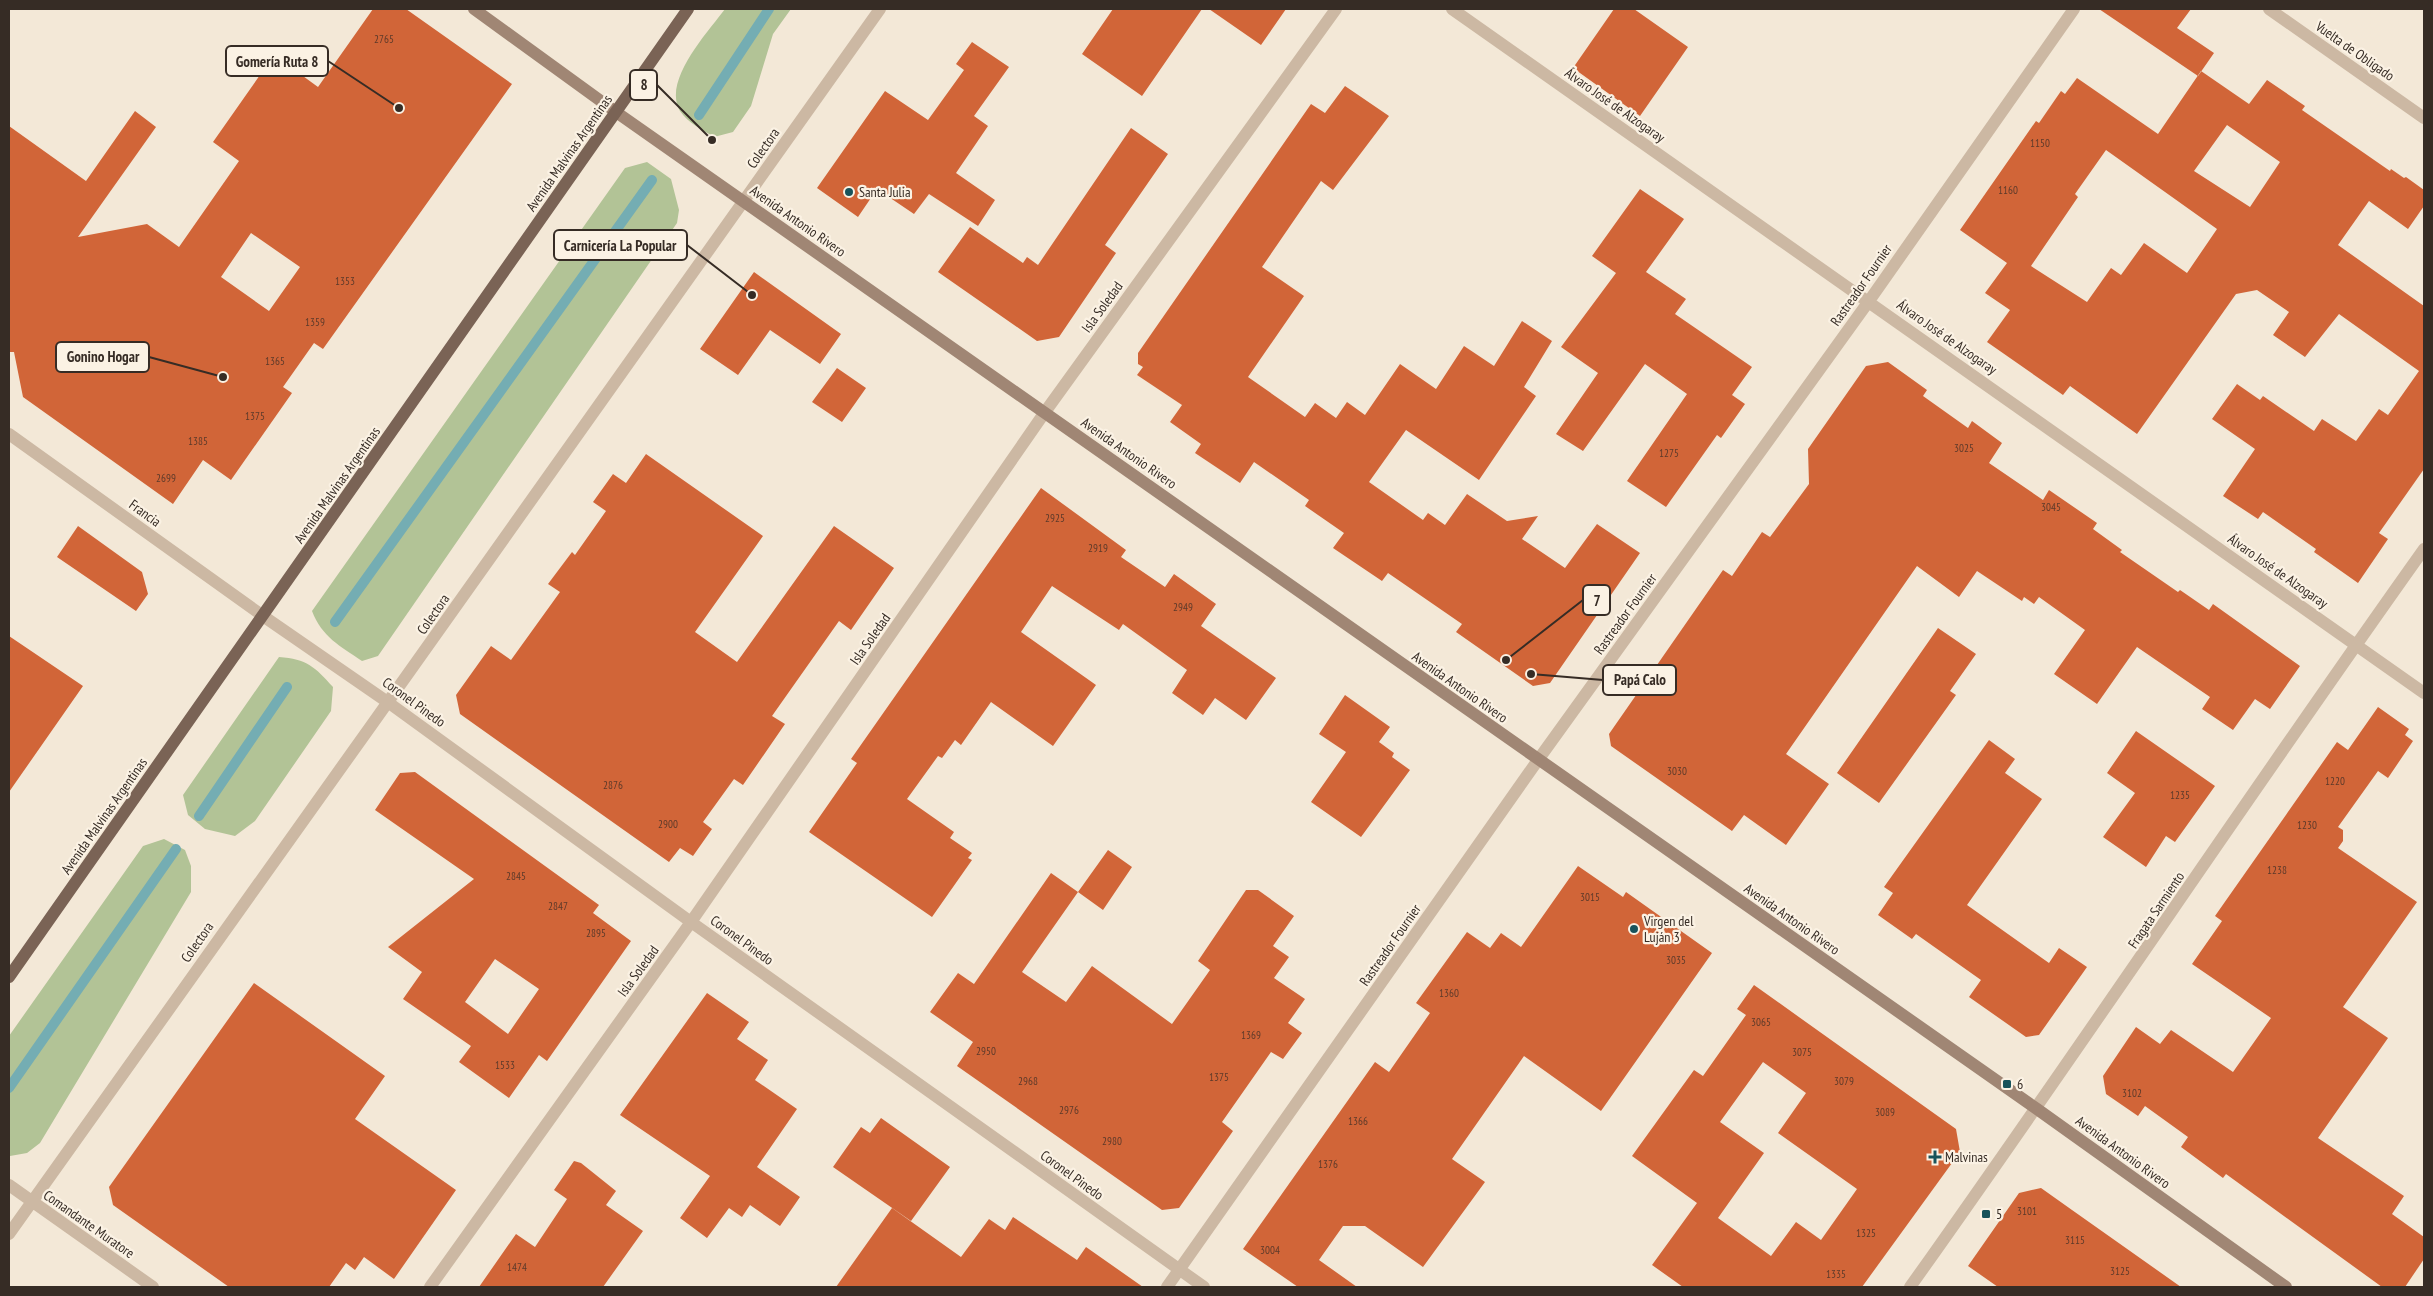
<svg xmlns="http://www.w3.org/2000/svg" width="2433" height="1296" font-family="'PT Sans Narrow',sans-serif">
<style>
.green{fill:#b2c396}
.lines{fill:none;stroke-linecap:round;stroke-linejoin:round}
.stream{stroke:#74adb3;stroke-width:10}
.building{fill:#d16538;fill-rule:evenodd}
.street{stroke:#ccb8a3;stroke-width:12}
.secondary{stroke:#a08674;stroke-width:12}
.primary{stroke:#7a6355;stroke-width:12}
.poi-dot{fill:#18535b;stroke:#fbf2e4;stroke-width:2}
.labels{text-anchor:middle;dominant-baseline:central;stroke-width:4.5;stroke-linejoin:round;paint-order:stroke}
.number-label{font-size:11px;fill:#5d3a2a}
.street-label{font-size:14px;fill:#362c25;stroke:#fbf2e4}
.poi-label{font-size:14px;fill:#362c25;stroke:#fbf2e4;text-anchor:start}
.leader{fill:none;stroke:#362c25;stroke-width:2}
.callout-dot{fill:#362c25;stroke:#fbf2e4;stroke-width:2}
.callout{fill:#fbf2e4;stroke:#362c25;stroke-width:2}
.callout-label{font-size:15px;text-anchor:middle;font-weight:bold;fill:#362c25}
</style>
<rect width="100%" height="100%" fill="#f3e8d7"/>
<!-- green -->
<path class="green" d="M 725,9 L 791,9 L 773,34 L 751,106 L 733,132 L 714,137 C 703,130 688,123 680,111 C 662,81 708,32 725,9 Z
M 647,162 L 671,179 L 679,210 L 677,223 L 378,656 L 362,661 C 340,646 322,637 312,611 L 625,168 Z
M 279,657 C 307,659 315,667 333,687 L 331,711 L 255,821 L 235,836 L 205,829 L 188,815 L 183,795 Z
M 164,839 L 185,850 L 191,866 L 191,892 L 40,1143 L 27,1153 L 10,1156 L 9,1036 L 143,846 Z"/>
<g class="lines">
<!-- stream -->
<path class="stream" d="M 699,115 L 769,9
M 335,622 L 652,180
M 199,816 L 287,687
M 9,1088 L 176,849"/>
</g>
<!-- building -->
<path class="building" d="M 373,9 L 406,9 L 512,84 L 323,349 L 314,343 L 283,387 L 292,393 L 231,480 L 203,460 L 173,504 L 23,397 L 14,352 L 9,352 L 9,126 L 86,181 L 135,111 L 156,127 L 78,237 L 147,224 L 179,247 L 239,161 L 213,142 L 274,55 L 318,87 ZM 251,233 L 300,267 L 269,311 L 221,277 Z
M 1113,9 L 1202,9 L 1142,96 L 1082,54 Z
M 1209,9 L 1286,9 L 1261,45 Z
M 1614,9 L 1634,9 L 1688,47 L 1640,116 L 1573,68 Z
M 2099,9 L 2191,9 L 2177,28 L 2214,53 L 2198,76 Z
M 972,42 L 1009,67 L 974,116 L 988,126 L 956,173 L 995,200 L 978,226 L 929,194 L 914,214 L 877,189 L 858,217 L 817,188 L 885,91 L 928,120 L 964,70 L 956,64 Z
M 2201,71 L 2249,104 L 2267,80 L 2305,106 L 2302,110 L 2390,171 L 2391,169 L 2404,178 L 2406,177 L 2424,190 L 2424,206 L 2408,229 L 2369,201 L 2338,245 L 2424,306 L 2424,469 L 2379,533 L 2388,539 L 2358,583 L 2314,552 L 2316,549 L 2263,512 L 2258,519 L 2223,496 L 2255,449 L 2212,419 L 2237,384 L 2260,400 L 2263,396 L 2314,431 L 2322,419 L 2356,441 L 2379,409 L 2388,415 L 2419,371 L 2339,314 L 2305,357 L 2273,335 L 2289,312 L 2257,290 L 2236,294 L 2137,434 L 2070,386 L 2063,395 L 1987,342 L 2010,310 L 1985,293 L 2007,263 L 1960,230 L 2036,121 L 2039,123 L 2061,91 L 2065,94 L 2077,78 L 2158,134 ZM 2227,125 L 2280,162 L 2250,207 L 2194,171 ZM 2106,150 L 2217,229 L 2187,273 L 2144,243 L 2121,275 L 2111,268 L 2087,302 L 2031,266 L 2078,197 L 2075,194 Z
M 1345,86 L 1389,116 L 1333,190 L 1321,181 L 1262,267 L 1304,296 L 1248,377 L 1305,417 L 1315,403 L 1336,418 L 1347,402 L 1365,415 L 1400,364 L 1436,389 L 1464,346 L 1494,366 L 1522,321 L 1552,341 L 1524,387 L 1536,396 L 1479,480 L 1406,430 L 1369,482 L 1423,520 L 1428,513 L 1445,525 L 1467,494 L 1507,521 L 1538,516 L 1522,539 L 1565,568 L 1597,524 L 1640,553 L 1550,683 L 1533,686 L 1456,632 L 1462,624 L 1388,573 L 1382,581 L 1333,548 L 1344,533 L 1305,506 L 1309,500 L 1254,462 L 1240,483 L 1195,453 L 1201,444 L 1170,422 L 1182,405 L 1137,375 L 1143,367 L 1138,364 L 1138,353 L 1311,104 L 1325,113 Z
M 1131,128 L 1168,154 L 1105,245 L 1116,253 L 1059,337 L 1037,341 L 938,272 L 970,227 L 1023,263 L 1027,257 L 1038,265 Z
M 1640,189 L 1684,219 L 1646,272 L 1686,299 L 1675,314 L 1752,367 L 1732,395 L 1745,404 L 1721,438 L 1717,435 L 1666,507 L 1627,481 L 1687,394 L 1645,364 L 1583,451 L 1556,434 L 1598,373 L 1561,347 L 1616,273 L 1592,256 Z
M 754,272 L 841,334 L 820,364 L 770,330 L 738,375 L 700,349 Z
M 1888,362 L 1927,390 L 1923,396 L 1968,428 L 1972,421 L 2002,443 L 1989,463 L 2043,500 L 2049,490 L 2097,523 L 2093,529 L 2122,550 L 2120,552 L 2178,592 L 2180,590 L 2209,610 L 2213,604 L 2300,666 L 2270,709 L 2255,699 L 2233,730 L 2202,709 L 2210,697 L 2137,647 L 2097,704 L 2054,674 L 2085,630 L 2039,597 L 2034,604 L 2024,597 L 2022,601 L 1977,571 L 1959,597 L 1917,566 L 1786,754 L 1829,784 L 1786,845 L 1744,815 L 1732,831 L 1611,746 L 1609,734 L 1723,570 L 1732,576 L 1762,532 L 1770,537 L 1809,484 L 1808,449 L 1866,366 Z
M 837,368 L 866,388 L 842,422 L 812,402 Z
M 646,454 L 763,536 L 695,632 L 737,662 L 834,526 L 894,568 L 851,630 L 839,621 L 772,716 L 785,724 L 743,785 L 734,779 L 703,822 L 712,829 L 693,856 L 680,848 L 669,862 L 460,714 L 456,695 L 491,646 L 511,660 L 560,592 L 548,584 L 572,552 L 575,555 L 606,511 L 593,502 L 613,474 L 626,483 Z
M 1041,488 L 1126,550 L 1121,557 L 1165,587 L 1174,574 L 1216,604 L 1201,626 L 1276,678 L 1246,720 L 1215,698 L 1203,715 L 1172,693 L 1187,670 L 1123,624 L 1119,630 L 1052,586 L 1021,632 L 1096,685 L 1053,746 L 991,702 L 961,745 L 955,740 L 942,758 L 938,756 L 907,799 L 954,832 L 950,838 L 972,853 L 968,858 L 972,860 L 932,917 L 809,832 L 857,763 L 851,759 Z
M 78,526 L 142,572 L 148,594 L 136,611 L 57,557 Z
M 1938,628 L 1976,654 L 1950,691 L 1956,695 L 1879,803 L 1837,773 Z
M 9,636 L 83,686 L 9,792 Z
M 1345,695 L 1390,727 L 1379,742 L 1394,753 L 1392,757 L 1410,770 L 1361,837 L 1311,802 L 1346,752 L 1319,734 Z
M 2378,707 L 2409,729 L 2405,735 L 2413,741 L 2388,778 L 2378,771 L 2338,827 L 2343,830 L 2343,841 L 2338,848 L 2417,902 L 2343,1007 L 2388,1038 L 2318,1138 L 2404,1196 L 2392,1214 L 2424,1237 L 2424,1259 L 2405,1287 L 2382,1287 L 2226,1174 L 2223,1178 L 2181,1147 L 2188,1137 L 2145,1106 L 2138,1116 L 2106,1094 L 2103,1076 L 2136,1027 L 2160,1044 L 2171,1030 L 2233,1072 L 2271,1018 L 2192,964 L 2222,921 L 2215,916 L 2337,742 L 2348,750 Z
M 2136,731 L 2215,786 L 2175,842 L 2166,836 L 2146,867 L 2103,837 L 2135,793 L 2107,773 Z
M 1989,740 L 2015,759 L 2005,773 L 2042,799 L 1967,905 L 2049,963 L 2059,948 L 2087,967 L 2039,1035 L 2026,1037 L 1969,997 L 1981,980 L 1916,934 L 1912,939 L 1878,915 L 1893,893 L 1884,887 Z
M 415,772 L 599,905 L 593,913 L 631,941 L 547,1061 L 539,1055 L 509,1098 L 459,1062 L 471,1046 L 403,999 L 422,972 L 388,947 L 474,879 L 375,810 L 400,773 ZM 495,959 L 539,989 L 508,1034 L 465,1002 Z
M 1108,850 L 1132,867 L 1103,910 L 1078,892 Z
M 1578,866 L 1623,897 L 1626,892 L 1712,953 L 1601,1111 L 1524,1056 L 1452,1159 L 1485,1182 L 1423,1267 L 1365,1226 L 1343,1226 L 1319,1260 L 1357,1287 L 1298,1287 L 1243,1249 L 1375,1062 L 1389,1072 L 1430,1013 L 1416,1003 L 1467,932 L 1490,948 L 1501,933 L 1521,947 Z
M 1051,873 L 1078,892 L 1022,972 L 1066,1002 L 1092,966 L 1172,1024 L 1210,970 L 1198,961 L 1246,890 L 1258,890 L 1294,916 L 1273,946 L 1289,957 L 1274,978 L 1305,999 L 1288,1023 L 1302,1033 L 1283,1059 L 1271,1052 L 1222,1122 L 1233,1131 L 1179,1208 L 1162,1210 L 957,1066 L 973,1042 L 930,1012 L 958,973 L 974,984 Z
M 254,983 L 385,1076 L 355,1119 L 456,1190 L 394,1279 L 364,1257 L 355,1270 L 346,1263 L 329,1287 L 229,1287 L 113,1205 L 109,1187 Z
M 1754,985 L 1956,1129 L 1960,1152 L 1862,1287 L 1683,1287 L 1652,1265 L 1697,1203 L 1632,1156 L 1694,1070 L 1703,1076 L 1746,1015 L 1737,1009 ZM 1763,1062 L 1806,1093 L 1778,1133 L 1857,1189 L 1821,1240 L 1796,1222 L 1771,1256 L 1718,1218 L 1764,1153 L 1720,1122 Z
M 707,993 L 749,1022 L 737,1039 L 768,1060 L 755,1080 L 797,1109 L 757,1167 L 800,1197 L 780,1226 L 750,1205 L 742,1217 L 729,1208 L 707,1238 L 680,1218 L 710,1176 L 620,1115 Z
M 881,1118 L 950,1167 L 911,1221 L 833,1167 L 861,1127 L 870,1133 Z
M 574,1161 L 581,1163 L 616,1191 L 606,1205 L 643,1231 L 603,1287 L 479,1287 L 516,1234 L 535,1247 L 567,1199 L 554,1190 Z
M 2041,1188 L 2072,1210 L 2181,1287 L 1998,1287 L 1968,1266 L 2019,1193 Z
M 892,1208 L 961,1257 L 989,1219 L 1005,1230 L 1013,1217 L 1077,1260 L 1086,1247 L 1143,1287 L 836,1287 Z"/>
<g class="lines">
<!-- street -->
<path class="street" d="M 1452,9 L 2424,693
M 2269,9 L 2424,118
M 9,434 L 263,616 L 389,703 L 691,922 L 1204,1287
M 9,1185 L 153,1287
M 9,1234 C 300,826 590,418 880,9
M 430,1287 L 691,922 L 1045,412 L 1336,9
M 1167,1287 L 1538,760 L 1869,301 L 2074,9
M 1910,1287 C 2084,1043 2250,793 2424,549"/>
<!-- secondary -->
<path class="secondary" d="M 474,9 L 616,112 L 2037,1109 L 2286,1287"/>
<!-- primary -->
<path class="primary" d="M 9,977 L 688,9"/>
</g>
<!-- markers -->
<g class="poi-dot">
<circle cx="849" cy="192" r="5"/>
<circle cx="1634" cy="929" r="5"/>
<rect x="2002" y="1079" width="10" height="10" rx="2.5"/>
<path d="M1932.5 1149.5h5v5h5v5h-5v5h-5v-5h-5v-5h5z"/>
<rect x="1981" y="1209" width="10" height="10" rx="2.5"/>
</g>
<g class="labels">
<!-- number labels -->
<g class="number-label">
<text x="384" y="39">2765</text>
<text x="2040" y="143">1150</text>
<text x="2008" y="190">1160</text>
<text x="345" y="281">1353</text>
<text x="315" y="322">1359</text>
<text x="275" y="361">1365</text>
<text x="255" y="416">1375</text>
<text x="198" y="441">1385</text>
<text x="1964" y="448">3025</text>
<text x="1669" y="453">1275</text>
<text x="166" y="478">2699</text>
<text x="2051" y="507">3045</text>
<text x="1055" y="518">2925</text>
<text x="1098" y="548">2919</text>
<text x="1183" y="607">2949</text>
<text x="1677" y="771">3030</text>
<text x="2335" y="781">1220</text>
<text x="613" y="785">2876</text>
<text x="2180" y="795">1235</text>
<text x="668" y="824">2900</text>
<text x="2307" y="825">1230</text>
<text x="2277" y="870">1238</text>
<text x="516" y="876">2845</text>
<text x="1590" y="897">3015</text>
<text x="558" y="906">2847</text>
<text x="596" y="933">2895</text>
<text x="1676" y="960">3035</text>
<text x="1449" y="993">1360</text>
<text x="1761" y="1022">3065</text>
<text x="1251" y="1035">1369</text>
<text x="986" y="1051">2950</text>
<text x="1802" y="1052">3075</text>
<text x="505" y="1065">1533</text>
<text x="1219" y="1077">1375</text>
<text x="1028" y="1081">2968</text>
<text x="1844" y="1081">3079</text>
<text x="2132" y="1093">3102</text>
<text x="1069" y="1110">2976</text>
<text x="1885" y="1112">3089</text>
<text x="1358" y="1121">1366</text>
<text x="1112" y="1141">2980</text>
<text x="1328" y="1164">1376</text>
<text x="2027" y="1211">3101</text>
<text x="1866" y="1233">1325</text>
<text x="2075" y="1240">3115</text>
<text x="1270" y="1250">3004</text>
<text x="517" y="1267">1474</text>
<text x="2120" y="1271">3125</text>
<text x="1836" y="1274">1335</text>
</g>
<!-- street labels -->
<g class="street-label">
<text transform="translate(2355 51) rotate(35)">Vuelta de Obligado</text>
<text transform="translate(1615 105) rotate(35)">Álvaro José de Alzogaray</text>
<text transform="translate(763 148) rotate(-55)">Colectora</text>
<text transform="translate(569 153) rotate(-55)">Avenida Malvinas Argentinas</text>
<text transform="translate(798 221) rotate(35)">Avenida Antonio Rivero</text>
<text transform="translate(1861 285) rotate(-55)">Rastreador Fournier</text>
<text transform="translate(1102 307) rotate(-54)">Isla Soledad</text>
<text transform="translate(1947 337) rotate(35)">Álvaro José de Alzogaray</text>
<text transform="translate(1129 453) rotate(35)">Avenida Antonio Rivero</text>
<text transform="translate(337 485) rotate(-55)">Avenida Malvinas Argentinas</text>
<text transform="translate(145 513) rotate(36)">Francia</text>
<text transform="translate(2278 571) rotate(35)">Álvaro José de Alzogaray</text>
<text transform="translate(433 614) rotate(-55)">Colectora</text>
<text transform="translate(1625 614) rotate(-54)">Rastreador Fournier</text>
<text transform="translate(870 639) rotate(-55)">Isla Soledad</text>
<text transform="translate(1460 687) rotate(35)">Avenida Antonio Rivero</text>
<text transform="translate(414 702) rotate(36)">Coronel Pinedo</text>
<text transform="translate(104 816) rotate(-55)">Avenida Malvinas Argentinas</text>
<text transform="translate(2156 910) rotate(-56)">Fragata Sarmiento</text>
<text transform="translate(1792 919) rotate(35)">Avenida Antonio Rivero</text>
<text transform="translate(742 940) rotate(36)">Coronel Pinedo</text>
<text transform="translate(197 942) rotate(-55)">Colectora</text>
<text transform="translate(1390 945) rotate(-55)">Rastreador Fournier</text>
<text transform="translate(638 971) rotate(-54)">Isla Soledad</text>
<text transform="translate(2123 1152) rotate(36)">Avenida Antonio Rivero</text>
<text transform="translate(1072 1175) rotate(36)">Coronel Pinedo</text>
<text transform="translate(89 1224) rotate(35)">Comandante Muratore</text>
</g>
<!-- poi labels -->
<g class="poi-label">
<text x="859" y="192">Santa Julia</text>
<text x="1644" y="921">Virgen del<tspan x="1644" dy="16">Luján 3</tspan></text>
<text x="2017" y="1084">6</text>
<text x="1945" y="1157">Malvinas</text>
<text x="1996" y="1214">5</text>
</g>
</g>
<!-- callouts -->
<path class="leader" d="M399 108L328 61M712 140L657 85M752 295L687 245M223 377L149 357M1506 660L1583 600M1531 674L1603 680"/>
<g class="callout-dot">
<circle cx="399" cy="108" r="5"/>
<circle cx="712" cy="140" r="5"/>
<circle cx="752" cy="295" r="5"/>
<circle cx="223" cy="377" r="5"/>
<circle cx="1506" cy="660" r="5"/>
<circle cx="1531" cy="674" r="5"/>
</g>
<g class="callout">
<rect x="226" y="46" width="102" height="30" rx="5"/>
<rect x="630" y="70" width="27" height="30" rx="5"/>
<rect x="554" y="230" width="133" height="30" rx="5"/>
<rect x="56" y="342" width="93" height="30" rx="5"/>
<rect x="1583" y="585" width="27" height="30" rx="5"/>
<rect x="1603" y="665" width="73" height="30" rx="5"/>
</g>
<g class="callout-label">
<text x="277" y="67">Gomería Ruta 8</text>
<text x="644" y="90">8</text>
<text x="620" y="251">Carnicería La Popular</text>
<text x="103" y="362">Gonino Hogar</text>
<text x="1597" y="606">7</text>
<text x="1640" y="685">Papá Calo</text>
</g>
<!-- border -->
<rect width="2433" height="1296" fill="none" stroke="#362c25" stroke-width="20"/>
</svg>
